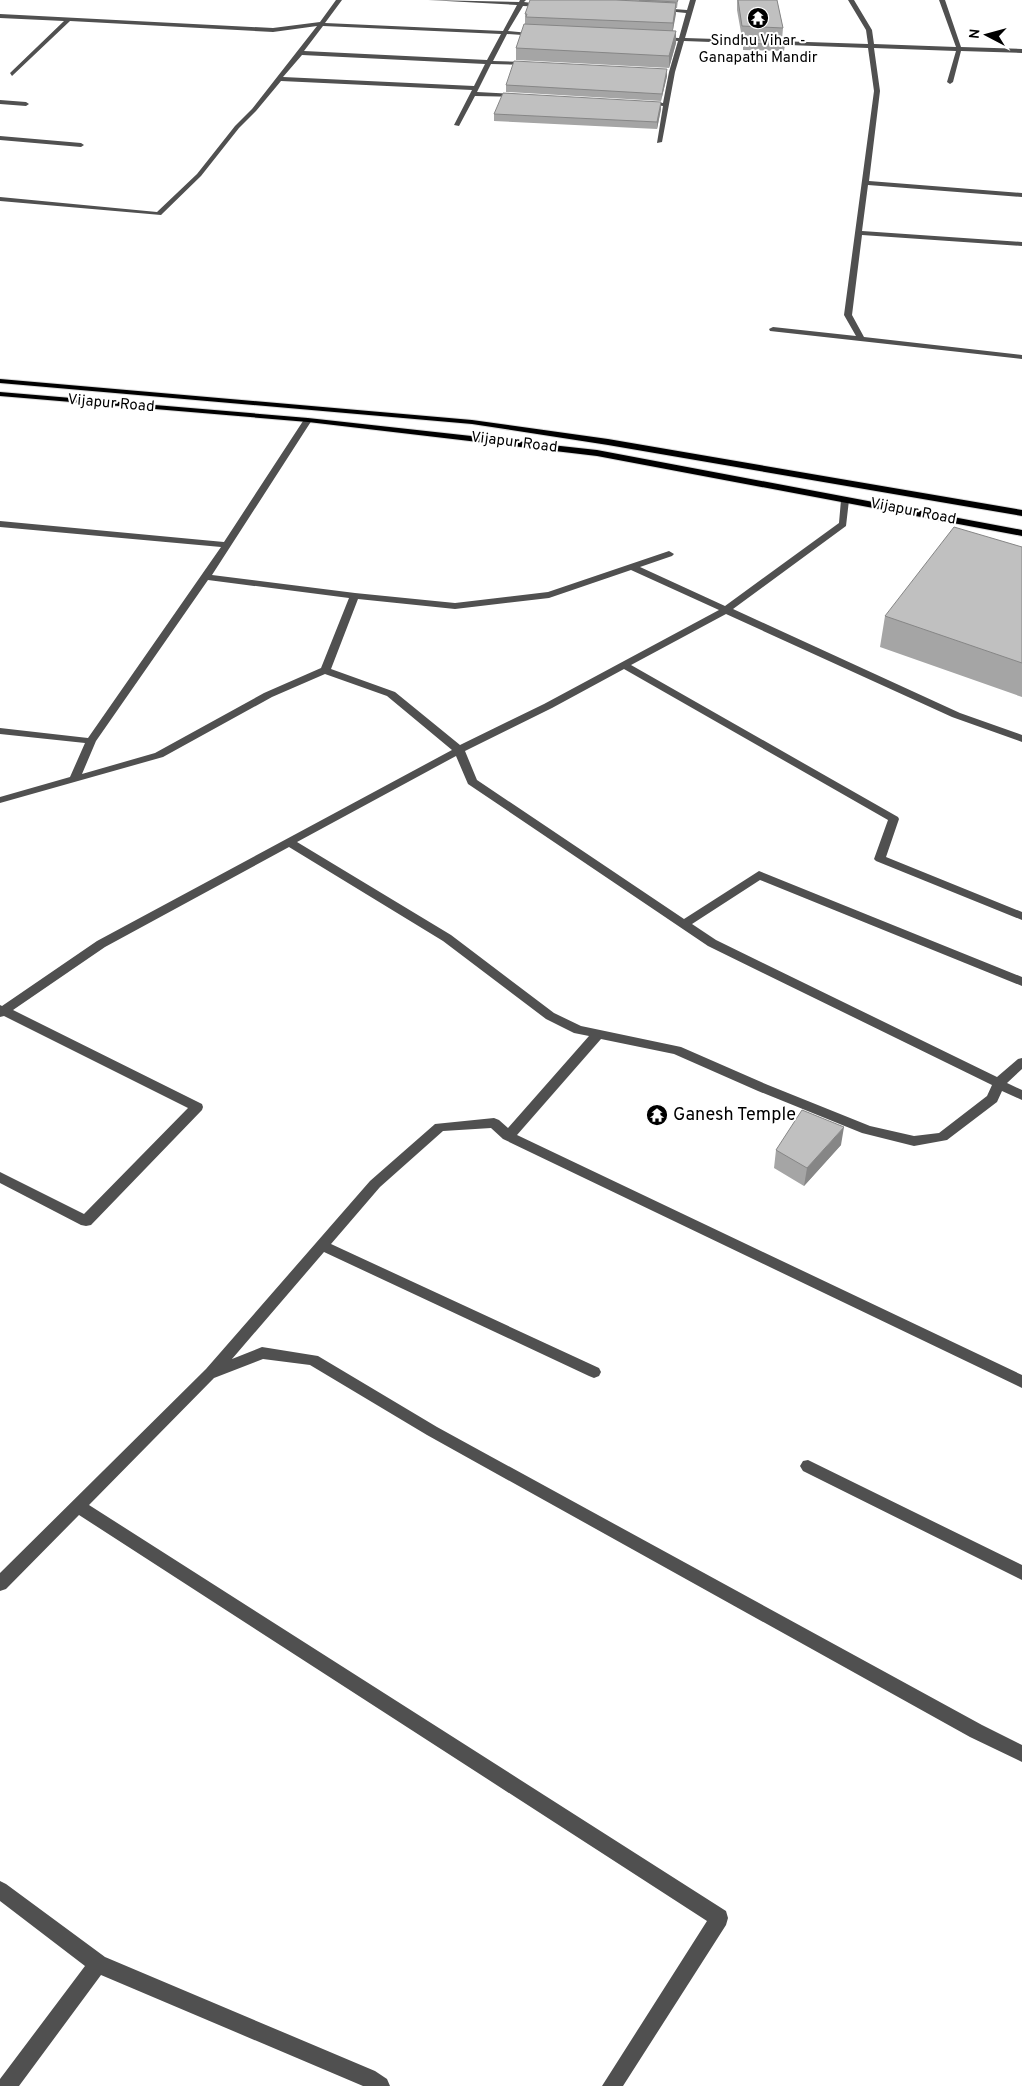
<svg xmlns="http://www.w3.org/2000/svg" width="1022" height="2086" font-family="Overpass,sans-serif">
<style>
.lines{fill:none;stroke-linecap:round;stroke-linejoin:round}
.major-casing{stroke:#dbdbdb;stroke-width:2}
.minor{fill:#505050;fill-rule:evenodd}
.major{fill:#000;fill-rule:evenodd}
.wall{fill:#a5a5a5}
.shaded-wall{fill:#868686}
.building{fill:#c0c0c0;stroke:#868686}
.labels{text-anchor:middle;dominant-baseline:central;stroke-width:4;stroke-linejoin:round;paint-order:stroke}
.far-poi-label{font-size:15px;fill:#000;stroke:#fff}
.far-street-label{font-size:15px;fill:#000;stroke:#fff}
.poi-label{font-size:18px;fill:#000;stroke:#fff;text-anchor:start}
</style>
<rect width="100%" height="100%" fill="#fff"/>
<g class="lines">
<!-- major casing -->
<g class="major-casing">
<path id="major" d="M 0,379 L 472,420 L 608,439 L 1022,510 L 1022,516 L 608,445 L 472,424 L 0,383 Z
M 0,392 L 308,418 L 597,450 L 1022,530 L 1022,536 L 597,456 L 308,422 L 0,396 Z"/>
</g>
<!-- minor -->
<path class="minor" d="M 336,0 L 342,0 L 325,23 L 503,31 L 517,5 L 428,0 L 519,2 L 520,0 L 526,0 L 524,2 L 548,5 L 545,7 L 523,6 L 508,31 L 540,34 L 537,36 L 507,34 L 493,61 L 529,62 L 531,65 L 491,64 L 477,92 L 517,94 L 519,97 L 475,96 L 459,126 L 454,125 L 472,90 L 281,81 L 256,111 L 239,128 L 201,176 L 161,215 L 0,201 L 0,197 L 157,212 L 197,174 L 235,126 L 252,109 L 317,26 L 273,32 L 70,21 L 12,76 L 10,73 L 64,21 L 0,18 L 0,14 L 273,28 L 320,22 ZM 323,26 L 501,34 L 487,60 L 304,51 ZM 302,55 L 485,64 L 474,86 L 283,77 Z
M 690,0 L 696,0 L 685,38 L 868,44 L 866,30 L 848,0 L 854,0 L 872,30 L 874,44 L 956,47 L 939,0 L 945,0 L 961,47 L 1022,49 L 1022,53 L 961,51 L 953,82 L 950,84 L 947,82 L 956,51 L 874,48 L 880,91 L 869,181 L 1022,193 L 1022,197 L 868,185 L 862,231 L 1022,242 L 1022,246 L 862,235 L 852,315 L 864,337 L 1022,355 L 1022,359 L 770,331 L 769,329 L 773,327 L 856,336 L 844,315 L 874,91 L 868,48 L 684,41 L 675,72 L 662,142 L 657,143 L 663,106 L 642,103 L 645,101 L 663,103 L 669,72 L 678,41 L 657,39 L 660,37 L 679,38 L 686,13 L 657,10 L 660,8 L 687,10 Z
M 0,100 L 26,102 L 29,104 L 26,106 L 0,104 Z
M 0,136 L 81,143 L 84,145 L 81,147 L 0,140 Z
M 305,418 L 312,420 L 212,575 L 355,593 L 455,603 L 548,592 L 669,551 L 674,554 L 672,556 L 640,567 L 725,606 L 839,523 L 841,500 L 845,497 L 849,500 L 846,526 L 733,609 L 960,713 L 1022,735 L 1022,742 L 952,717 L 726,614 L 631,665 L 898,817 L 899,819 L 886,857 L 1022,912 L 1022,920 L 876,861 L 874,859 L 888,820 L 624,669 L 552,708 L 465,751 L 477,780 L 684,919 L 759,871 L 1022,977 L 1022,986 L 760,880 L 692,924 L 716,940 L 997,1077 L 1018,1059 L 1022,1058 L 1022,1069 L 1007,1083 L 1022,1090 L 1022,1100 L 1002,1091 L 997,1102 L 947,1140 L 914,1146 L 862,1133 L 758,1091 L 674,1054 L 601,1039 L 517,1135 L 1022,1375 L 1022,1388 L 503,1139 L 491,1128 L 443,1131 L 380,1187 L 331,1244 L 599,1368 L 601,1372 L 599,1376 L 594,1378 L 589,1376 L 324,1252 L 232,1359 L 262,1347 L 318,1356 L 437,1427 L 982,1725 L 1022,1745 L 1022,1762 L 970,1737 L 427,1435 L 310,1365 L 263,1359 L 214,1378 L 89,1505 L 726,1911 L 728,1918 L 726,1925 L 623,2086 L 602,2086 L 707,1921 L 79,1515 L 6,1589 L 0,1591 L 0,1573 L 206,1369 L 370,1181 L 435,1124 L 494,1118 L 499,1120 L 508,1128 L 589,1036 L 574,1033 L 546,1019 L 443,941 L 289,847 L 105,947 L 13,1010 L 202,1104 L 203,1107 L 202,1110 L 91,1225 L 86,1226 L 81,1225 L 0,1183 L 0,1172 L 84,1214 L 188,1108 L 4,1016 L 0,1017 L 0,1005 L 2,1006 L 97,941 L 452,750 L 387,696 L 325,674 L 272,697 L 163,757 L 0,803 L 0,797 L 70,777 L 85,743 L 0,734 L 0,728 L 88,738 L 221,547 L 0,527 L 0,521 L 224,542 ZM 631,570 L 719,610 L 544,704 L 460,745 L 395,692 L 331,669 L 358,599 L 455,609 L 549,598 ZM 208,580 L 349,598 L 321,668 L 264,693 L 155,753 L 82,774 L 96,741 ZM 456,756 L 468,784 L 708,946 L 992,1085 L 987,1096 L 939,1133 L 914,1136 L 870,1126 L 768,1085 L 681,1047 L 581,1026 L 554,1013 L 451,935 L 297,842 Z
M 808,1460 L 1022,1565 L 1022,1580 L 803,1471 L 800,1466 L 803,1461 Z
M 0,1881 L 6,1884 L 105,1957 L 375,2071 L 387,2079 L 390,2086 L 363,2086 L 101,1975 L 19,2086 L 0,2086 L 0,2079 L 85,1966 L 0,1901 Z"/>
<!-- major -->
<use href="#major" class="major"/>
</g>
<!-- wall -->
<path class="wall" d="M 530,0 L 678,0 L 677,8 L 676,8 L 673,30 L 676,43 L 669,68 L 516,60 L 516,48 L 525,24 L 525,14 Z
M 737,0 L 777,0 L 783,28 L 782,40 L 742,38 L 737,10 Z
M 743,39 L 785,45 L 784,51 L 743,50 Z
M 667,76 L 661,101 L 506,92 L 506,85 Z
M 661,109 L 657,129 L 494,121 L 494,114 Z
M 1022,547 L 1022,697 L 880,647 L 885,616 Z
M 841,1145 L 804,1186 L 774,1168 L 776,1150 Z"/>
<!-- shaded-wall -->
<path class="shaded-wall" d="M 676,3 L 676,14 L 672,35 L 673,23 Z
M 676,31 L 676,43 L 669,68 L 669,56 Z
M 667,69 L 667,76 L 661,101 L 662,94 Z
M 661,102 L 661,109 L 657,129 L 657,122 Z
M 844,1127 L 841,1145 L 804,1186 L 807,1168 Z"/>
<!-- building -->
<path class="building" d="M 530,0 L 616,0 L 676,3 L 673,23 L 526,17 L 527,14 L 525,14 Z
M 639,0 L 678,0 L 677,2 Z
M 738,0 L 777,0 L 783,28 L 742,26 Z
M 524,24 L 676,31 L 669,56 L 516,48 Z
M 743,39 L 784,41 L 785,45 L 744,43 Z
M 514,61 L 667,69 L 662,94 L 506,85 Z
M 503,93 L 661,102 L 657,122 L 494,114 Z
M 954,527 L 1022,547 L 1022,663 L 885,616 Z
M 802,1110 L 844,1127 L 807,1168 L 776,1150 Z"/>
<!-- icons -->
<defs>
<g id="temple-disc" transform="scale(1.125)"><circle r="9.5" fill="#000" stroke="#fff"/><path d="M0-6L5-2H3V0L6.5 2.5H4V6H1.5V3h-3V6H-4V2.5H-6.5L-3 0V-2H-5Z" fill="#fff"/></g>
</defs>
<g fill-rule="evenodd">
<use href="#temple-disc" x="758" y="18"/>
<use href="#temple-disc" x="657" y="1115"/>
</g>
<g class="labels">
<!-- far-poi labels -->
<g class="far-poi-label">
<text x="758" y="41">Sindhu Vihar -<tspan x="758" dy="17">Ganapathi Mandir</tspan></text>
</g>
<!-- far-street labels -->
<g class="far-street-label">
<text transform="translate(111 404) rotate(5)">Vijapur Road</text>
<text transform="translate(514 443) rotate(7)">Vijapur Road</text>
<text transform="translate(913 512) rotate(11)">Vijapur Road</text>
</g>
<!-- poi labels -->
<g class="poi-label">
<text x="673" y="1115">Ganesh Temple</text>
</g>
</g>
<!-- north arrow -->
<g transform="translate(987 35) rotate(276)" stroke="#ffffff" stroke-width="4" paint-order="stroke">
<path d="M0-4L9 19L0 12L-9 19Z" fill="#000000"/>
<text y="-8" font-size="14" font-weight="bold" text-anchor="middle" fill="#000000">N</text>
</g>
</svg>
